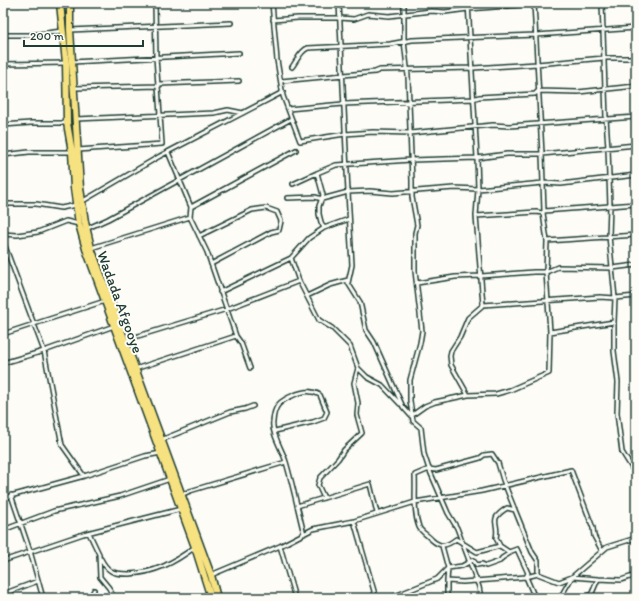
<svg xmlns="http://www.w3.org/2000/svg" width="639" height="601" font-family="Itim,sans-serif">
<style>
.lines{fill:none;stroke-linecap:round;stroke-linejoin:round}
.street-casing{stroke:#1f3d34;stroke-width:6}
.highway-casing{stroke:#1f3d34;stroke-width:9}
.street{stroke:#fdfcf7;stroke-width:3}
.highway{stroke:#f7e281;stroke-width:6}
.labels{text-anchor:middle;dominant-baseline:central;stroke-width:4;stroke-linejoin:round;paint-order:stroke}
.street-label{font-size:15px;fill:#1f3d34;stroke:#fdfcf7}
</style>
<rect width="100%" height="100%" fill="#fdfcf7"/>
<filter id="ink" filterUnits="userSpaceOnUse"><feTurbulence type="fractalNoise" baseFrequency=".025" numOctaves="2"/><feDisplacementMap in="SourceGraphic" scale="8" xChannelSelector="R" yChannelSelector="G"/><feConvolveMatrix kernelMatrix="1 2 1 2 8 2 1 2 1" color-interpolation-filters="sRGB"/></filter>
<g filter="url(#ink)">
<g class="lines">
<!-- street casing -->
<g class="street-casing">
<path id="street" d="M 272,3 L 277,60 L 283,96 L 300,141 L 345,134 L 373,132 L 410,133 L 493,125 L 509,126 L 636,117
M 339,3 L 348,192 L 370,191 L 393,193 L 454,188 L 478,189 L 543,183 L 561,184 L 636,175
M 404,3 L 404,41 L 408,76 L 412,181 L 412,197 L 417,225 L 415,233 L 415,271 L 422,331 L 420,343 L 410,380 L 410,401 L 413,421 L 421,428 L 424,454 L 429,469 L 448,513 L 457,528 L 479,587 L 481,598
M 468,3 L 477,158 L 478,189 L 476,216
M 534,3 L 542,154 L 544,211 L 543,213
M 602,3 L 606,118 L 608,148 L 610,206 L 609,236 L 615,298 L 636,296
M 61,5 L 74,3
M 273,20 L 298,18 L 340,18 L 354,19 L 368,14 L 389,16 L 431,11 L 445,12 L 468,9 L 534,4 L 574,3
M 70,30 L 231,23
M 3,35 L 30,35 L 62,31
M 72,62 L 239,53
M 3,64 L 66,63
M 292,67 C 296,62 301,50 308,48 L 390,44 L 412,40 L 536,35 L 636,28
M 281,81 L 375,72 L 380,70 L 473,68 L 537,64 L 604,58 L 636,58
M 159,84 L 239,81
M 74,88 L 159,86
M 288,109 L 343,104 L 473,99 L 479,97 L 535,94 L 538,91 L 578,92 L 636,86
M 76,119 L 214,113 L 228,110 L 243,113
M 3,125 L 31,123 L 67,123
M 78,150 L 162,144 L 156,57 L 155,3
M 168,152 L 191,207 L 190,217 L 207,252 L 236,336 L 241,343 L 250,368
M 3,155 L 29,152 L 72,152
M 317,173 L 336,165 L 411,160 L 477,158 L 507,154 L 542,154 L 636,145
M 293,184 L 317,173 L 323,195 L 319,206 L 319,214 L 321,222 L 324,228
M 287,198 L 315,197 L 322,199 L 348,192 L 352,265 L 348,283 L 360,302 L 366,330 L 374,342 L 403,407 L 411,416
M 83,201 L 160,156 L 283,92
M 3,204 L 36,204 L 61,208 L 76,205
M 191,207 L 296,150
M 544,211 L 636,204
M 86,229 L 108,219 L 291,119
M 3,234 L 17,235 L 38,232 L 66,221 L 79,224
M 199,236 L 252,210 L 266,208 L 277,212 L 281,221 L 279,230 L 271,232 L 211,264
M 3,241 L 44,351 L 3,363
M 91,248 L 190,217
M 291,258 L 299,281 L 319,320 L 332,328 L 350,346 L 358,368 L 367,377 L 382,385 L 400,404
M 417,283 L 455,277 L 481,276 L 534,272 L 546,272 L 558,267 L 612,268 L 636,265
M 220,292 L 291,258 L 309,238 L 324,228 L 349,219
M 307,296 L 330,285 L 348,280
M 483,305 L 600,297 L 615,298 L 614,322 L 550,332
M 614,322 L 614,351 L 618,382 L 617,413 L 622,452 L 632,468 L 636,477
M 3,334 L 105,301
M 125,340 L 227,309 L 299,281
M 135,369 L 236,336
M 468,395 L 451,365 L 450,356 L 451,351 L 460,337 L 468,318 L 483,305 L 476,216 L 536,212 L 543,213 L 547,241 L 636,235
M 411,416 L 425,406 L 435,402 L 468,395 L 496,394 L 510,390 L 549,373 L 550,332 L 546,272 L 547,241
M 275,431 L 313,422 L 324,418 L 327,412 L 320,395 C 311,390 304,391 294,395 C 280,401 274,405 273,422 C 271,433 283,451 286,462 C 293,486 298,510 304,534
M 161,440 L 230,412 L 245,409 L 253,406
M 84,476 L 62,445 L 44,351 L 114,326
M 11,495 L 30,551 L 43,598
M 181,495 L 190,491 L 286,462
M 3,498 L 84,476 L 145,456 L 161,453
M 324,498 L 318,485 L 320,478 L 338,459 L 344,450 L 362,433 L 357,415 L 358,403 L 354,383 L 358,368
M 297,506 L 370,484 L 377,513
M 354,521 L 376,598
M 3,530 L 54,511 L 120,496 L 170,479
M 89,533 L 99,554 L 100,577 L 109,588 L 114,598
M 280,546 L 295,598
M 442,546 L 448,568 L 447,581 L 447,598
M 500,546 L 477,552 L 456,539 C 447,546 441,548 432,540 C 429,536 421,532 419,527 C 413,511 416,492 415,475 L 429,469 L 436,470 L 480,458 L 484,455 L 492,454 L 498,463 L 503,480 L 515,510
M 101,559 C 103,563 106,568 111,571 C 115,574 123,574 129,574 C 155,573 175,562 195,547
M 3,561 L 83,534 L 181,509
M 211,575 L 280,546 L 313,529 L 354,521 L 415,502 L 482,491 L 571,470 L 593,528 L 594,536 L 602,551
M 447,581 L 463,582 L 526,577 L 538,574 L 559,582 L 572,577 L 598,579
M 3,594 L 38,581
M 92,598 L 92,594 L 94,590
M 390,598 L 437,579 L 448,568 L 462,566 L 473,560 L 477,565 L 482,564 L 486,566 L 500,561 L 502,558 L 510,553
M 535,598 L 526,577 L 528,573 L 517,549 L 509,552 L 500,546 L 496,538 C 500,521 487,521 507,508 L 515,510 L 532,552 L 538,561 L 538,574
M 560,598 L 572,577 L 607,547 L 636,538
M 587,598 L 592,593 L 598,579 L 621,580 L 636,575"/>
</g>
<!-- highway casing -->
<g class="highway-casing">
<path id="highway" d="M 60,3 L 66,63 L 67,123 L 72,152 L 74,188 L 79,224 L 86,249 L 195,547 L 211,598
M 70,3 L 70,30 L 80,188 L 85,222 L 91,248 L 211,575 L 217,598"/>
</g>
<!-- street -->
<use href="#street" class="street"/>
<!-- highway -->
<use href="#highway" class="highway"/>
</g>
</g>
<g class="labels">
<!-- street labels -->
<g class="street-label">
<text transform="translate(120 302) rotate(70)">Wadada Afgooye</text>
</g>
</g>
<!-- margin -->
<rect width="639" height="601" fill="none" stroke="#fdfcf7" stroke-width="16"/>
<rect x="8" y="8" width="623" height="585" fill="none" stroke="#1f3d34" stroke-width="1.5" filter="url(#ink)"/>
<!-- scale -->
<path d="M24 40v6h119v-6" fill="none" stroke="#1f3d34" stroke-width="2"/>
<text x="30" y="40" font-size="12" fill="#1f3d34" stroke="#fdfcf7" stroke-width="3" paint-order="stroke">200 m</text>
</svg>
